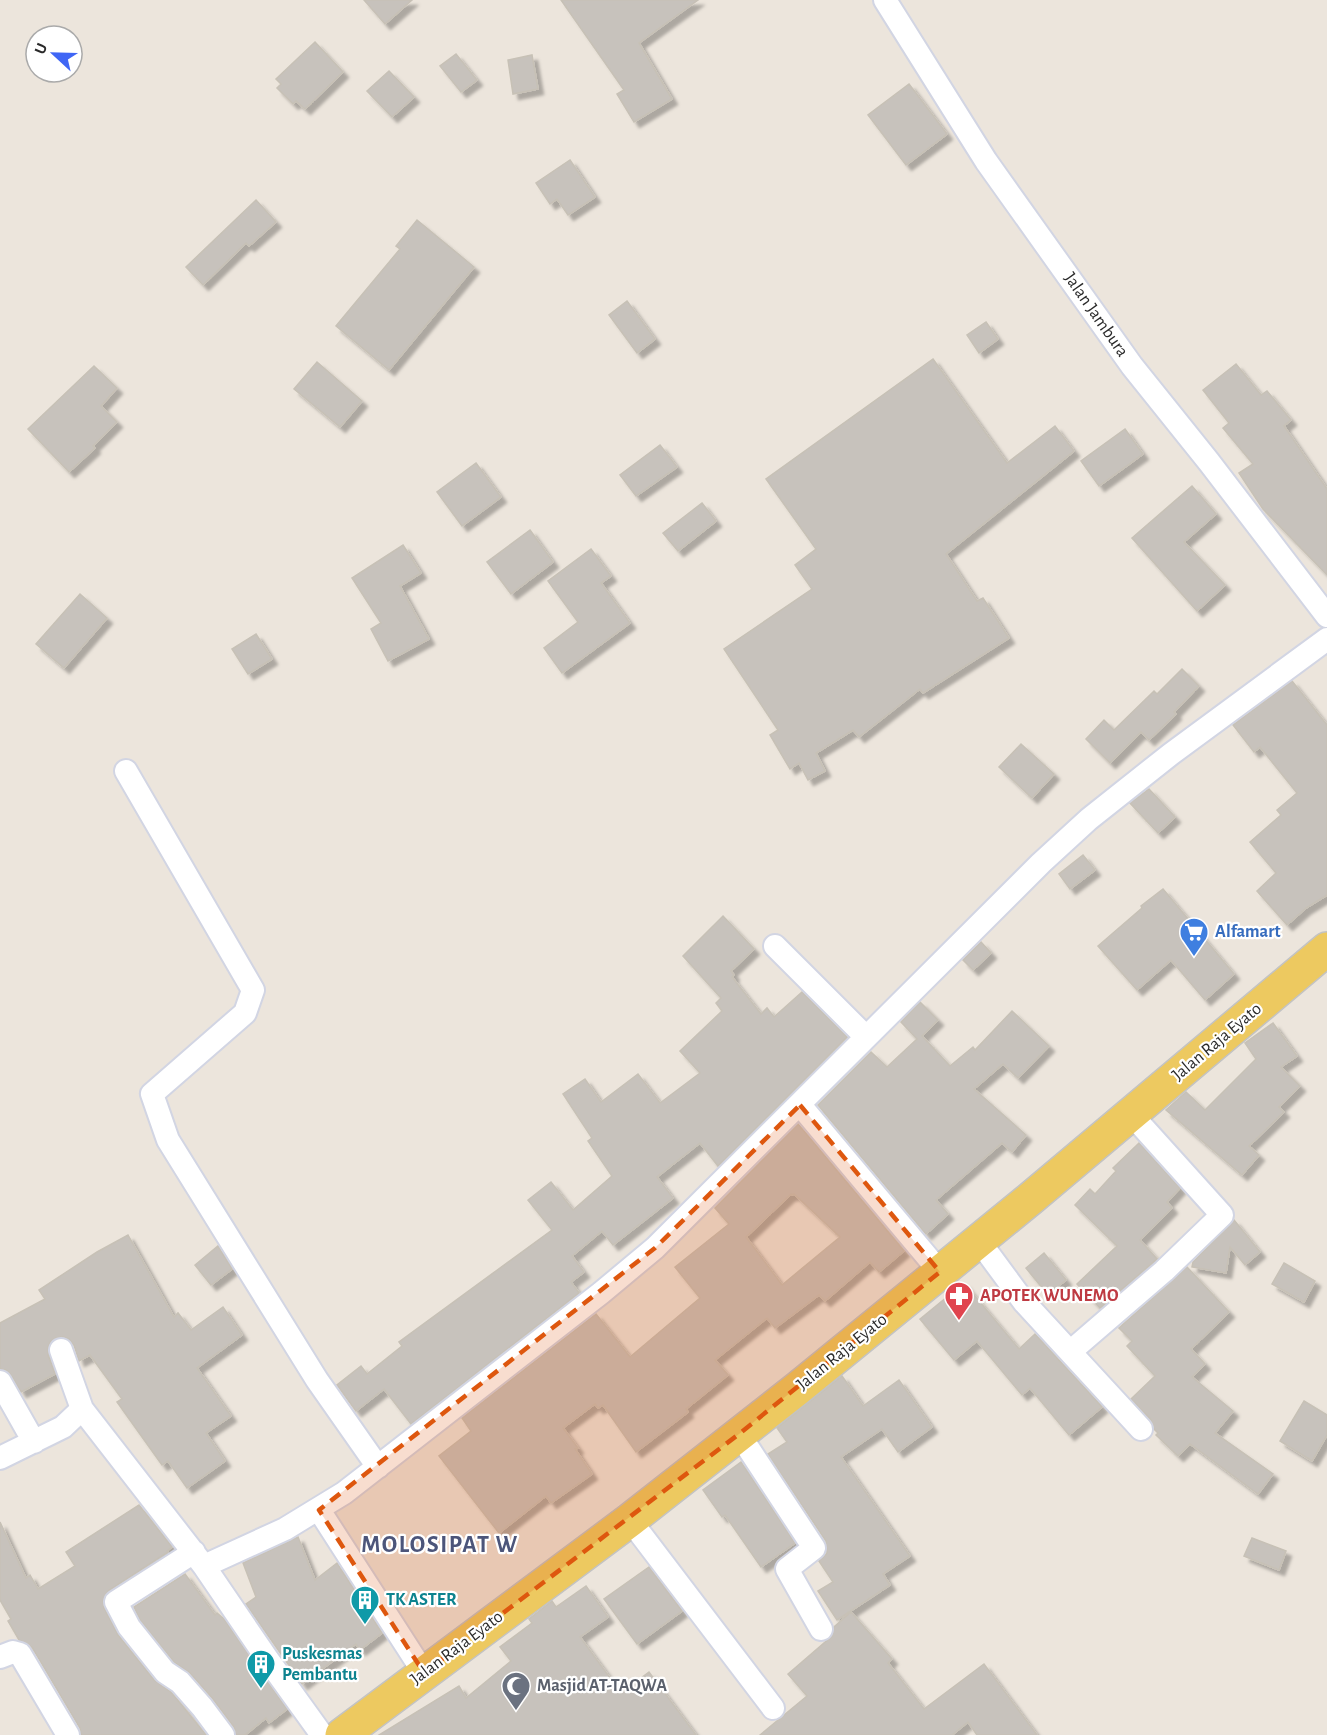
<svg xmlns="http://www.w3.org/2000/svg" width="1327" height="1735" font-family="'Alegreya Sans',sans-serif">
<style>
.building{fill:#c7c2bc;stroke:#c7c1b6;stroke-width:1.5;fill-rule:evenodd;filter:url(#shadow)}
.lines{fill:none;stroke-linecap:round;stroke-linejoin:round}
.street-casing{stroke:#d2d5e3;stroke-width:26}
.primary-casing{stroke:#c3c3c3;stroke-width:36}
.street{stroke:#fff;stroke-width:22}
.primary{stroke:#edc960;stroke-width:33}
.marked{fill:#de570e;fill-opacity:0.2;stroke:#de570e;stroke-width:4.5;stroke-dasharray:12 8;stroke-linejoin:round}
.labels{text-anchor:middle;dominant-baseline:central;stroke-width:4.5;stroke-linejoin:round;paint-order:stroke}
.street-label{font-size:18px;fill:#2a2a2a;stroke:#fff}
.shop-label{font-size:18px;font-weight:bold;fill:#366cbe;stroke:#fff;text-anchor:start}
.health-label{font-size:18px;font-weight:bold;fill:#be3a42;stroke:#fff;text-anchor:start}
.culture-label{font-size:18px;font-weight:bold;fill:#0d838f;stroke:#fff;text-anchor:start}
.worship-label{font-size:18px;font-weight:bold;fill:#5b616d;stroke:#fff;text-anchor:start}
.district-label{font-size:24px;font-weight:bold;letter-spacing:1.5px;fill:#4c557a;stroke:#fff}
</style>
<defs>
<filter id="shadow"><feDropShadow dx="5.5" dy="5.5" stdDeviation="1.5" flood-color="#0004"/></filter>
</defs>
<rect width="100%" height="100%" fill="#ece5dc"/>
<!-- building -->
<path class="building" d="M 364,0 L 412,0 L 385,24 Z
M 561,0 L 698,0 L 639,43 L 672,99 L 634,122 L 617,94 L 624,90 Z
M 315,42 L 343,72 L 305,109 L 296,101 L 293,104 L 277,88 L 281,84 L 276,79 Z
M 456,54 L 477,80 L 461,92 L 440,66 Z
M 532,55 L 538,89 L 513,94 L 508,60 Z
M 389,71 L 414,97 L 392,117 L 367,91 Z
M 909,84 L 947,134 L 906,165 L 868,115 Z
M 570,160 L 595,197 L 568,215 L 557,199 L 550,204 L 536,183 Z
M 256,200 L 276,222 L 249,246 L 246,243 L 203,285 L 186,267 Z
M 417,220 L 474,267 L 389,370 L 336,326 L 400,249 L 396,246 Z
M 627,301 L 655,339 L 637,353 L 609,315 Z
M 986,322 L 998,339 L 979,353 L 967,335 Z
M 933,359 L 1007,463 L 1055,426 L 1074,451 L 946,554 L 977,601 L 983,598 L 1009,638 L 923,693 L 920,689 L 859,737 L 853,730 L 816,753 L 825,771 L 808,780 L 799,763 L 790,769 L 770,735 L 778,730 L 724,649 L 812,589 L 795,565 L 816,549 L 766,479 Z
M 317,362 L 362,401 L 340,427 L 294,389 Z
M 1236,364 L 1261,395 L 1267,391 L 1291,420 L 1284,426 L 1327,489 L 1327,575 L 1263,509 L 1239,473 L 1253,464 L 1223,428 L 1229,423 L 1203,390 Z
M 94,366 L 117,388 L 101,406 L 117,422 L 93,446 L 95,448 L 69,472 L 28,429 Z
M 1125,429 L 1143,454 L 1099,486 L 1081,461 Z
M 660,445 L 677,467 L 636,496 L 620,475 Z
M 476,463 L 501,497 L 462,526 L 437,492 Z
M 1192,486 L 1216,514 L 1184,542 L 1225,585 L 1197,611 L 1132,538 Z
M 702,503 L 716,521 L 678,551 L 663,533 Z
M 530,530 L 553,562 L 511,594 L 487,562 Z
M 403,545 L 421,573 L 400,586 L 429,639 L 388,661 L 371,629 L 381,623 L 352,578 Z
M 591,549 L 611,576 L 601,583 L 630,623 L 562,673 L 544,648 L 578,622 L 548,581 Z
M 80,594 L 107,618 L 64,668 L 36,644 Z
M 256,634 L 272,659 L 248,674 L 232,649 Z
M 1182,669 L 1199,686 L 1174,712 L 1176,714 L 1149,740 L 1141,732 L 1110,763 L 1086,739 L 1104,720 L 1114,730 L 1154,691 L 1157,694 Z
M 1292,681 L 1327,725 L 1327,895 L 1306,908 L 1287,925 L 1257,891 L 1276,873 L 1250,842 L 1281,815 L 1277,810 L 1297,793 L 1260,747 L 1254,752 L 1233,725 Z
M 1021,744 L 1054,774 L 1032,798 L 999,767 Z
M 1149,789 L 1175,817 L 1158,833 L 1130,803 Z
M 1083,855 L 1095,870 L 1070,889 L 1059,874 Z
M 1163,889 L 1234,974 L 1205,1000 L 1171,960 L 1137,990 L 1098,946 L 1142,908 L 1141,906 Z
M 723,916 L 754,949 L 731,971 L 734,975 L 732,977 L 761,1014 L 767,1008 L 774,1017 L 802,992 L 847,1037 L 718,1166 L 700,1143 L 657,1177 L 673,1198 L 613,1245 L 602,1231 L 572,1256 L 584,1272 L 571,1282 L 579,1293 L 411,1424 L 384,1389 L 356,1411 L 337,1385 L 361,1366 L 367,1374 L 402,1346 L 399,1342 L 552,1230 L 528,1200 L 551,1182 L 573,1210 L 612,1176 L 588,1141 L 592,1138 L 563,1094 L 585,1079 L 601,1102 L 638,1074 L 660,1103 L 700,1073 L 680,1051 L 722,1011 L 716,1003 L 721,998 L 683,956 Z
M 981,942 L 991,953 L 973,970 L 963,960 Z
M 920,1002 L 938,1020 L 922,1036 L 950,1066 L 973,1047 L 975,1050 L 1012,1011 L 1049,1046 L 1018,1078 L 1003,1064 L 974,1089 L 1026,1135 L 1012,1152 L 1002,1143 L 936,1200 L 948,1214 L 926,1234 L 818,1105 L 871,1052 L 887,1067 L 917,1039 L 901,1022 Z
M 1273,1023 L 1297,1056 L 1281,1067 L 1300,1086 L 1279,1107 L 1284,1112 L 1249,1146 L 1259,1155 L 1242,1175 L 1166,1110 L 1186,1092 L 1205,1110 L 1256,1059 L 1245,1043 Z
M 798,1124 L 904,1251 L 879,1272 L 870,1262 L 825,1301 L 819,1295 L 775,1328 L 767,1318 L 715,1360 L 728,1375 L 686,1409 L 688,1412 L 636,1452 L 603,1405 L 598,1408 L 595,1404 L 563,1428 L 578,1448 L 575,1449 L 592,1474 L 551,1503 L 546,1496 L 499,1533 L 439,1456 L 471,1431 L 462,1418 L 596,1314 L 630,1357 L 700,1298 L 675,1267 L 729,1224 L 715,1208 ZM 791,1194 L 792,1195 L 794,1194 L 840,1237 L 782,1285 L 746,1237 Z
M 1139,1143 L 1180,1188 L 1167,1202 L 1172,1208 L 1140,1240 L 1157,1259 L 1100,1308 L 1077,1284 L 1117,1246 L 1075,1205 L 1090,1189 L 1095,1194 L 1116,1171 L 1113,1168 Z
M 1234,1220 L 1260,1252 L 1245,1265 L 1230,1247 L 1226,1273 L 1192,1267 L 1193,1262 Z
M 128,1235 L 174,1317 L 178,1313 L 191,1330 L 223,1307 L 242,1335 L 197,1368 L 231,1416 L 206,1433 L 225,1461 L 187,1488 L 168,1461 L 162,1465 L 117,1402 L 122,1399 L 90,1355 L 79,1361 L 74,1345 L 69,1339 L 63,1337 L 56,1338 L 51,1341 L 48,1347 L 48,1355 L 55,1374 L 21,1392 L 11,1375 L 6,1370 L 0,1369 L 0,1323 L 45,1299 L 39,1290 L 97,1252 Z
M 218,1246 L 232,1269 L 211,1285 L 195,1265 Z
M 1044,1253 L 1066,1280 L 1048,1295 L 1026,1268 Z
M 1284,1263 L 1315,1281 L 1304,1302 L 1272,1284 Z
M 1187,1267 L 1229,1312 L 1191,1349 L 1205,1364 L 1192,1377 L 1233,1411 L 1215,1433 L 1273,1474 L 1258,1494 L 1190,1444 L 1178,1456 L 1156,1435 L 1158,1433 L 1154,1429 L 1151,1420 L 1131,1399 L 1155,1376 L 1127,1346 L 1132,1341 L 1119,1328 Z
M 964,1283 L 1019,1349 L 1035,1334 L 1102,1407 L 1069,1435 L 1030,1388 L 1022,1395 L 977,1341 L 954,1360 L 920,1319 Z
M 842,1376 L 863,1406 L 899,1380 L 932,1427 L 898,1452 L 882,1429 L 841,1457 L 910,1556 L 883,1574 L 890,1585 L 837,1620 L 818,1591 L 833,1582 L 819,1561 L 827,1553 L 826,1541 L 768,1454 L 787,1442 L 777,1428 Z
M 1304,1401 L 1327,1415 L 1327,1435 L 1312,1461 L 1280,1441 Z
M 741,1462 L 795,1543 L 761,1567 L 725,1515 L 722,1517 L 703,1490 Z
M 139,1505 L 172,1547 L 167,1551 L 168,1552 L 108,1591 L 103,1601 L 104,1608 L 118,1635 L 154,1680 L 171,1692 L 206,1735 L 81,1735 L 80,1728 L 32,1647 L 19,1640 L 8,1621 L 11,1619 L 0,1600 L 0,1522 L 26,1578 L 30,1575 L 38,1589 L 75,1566 L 66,1552 Z
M 298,1537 L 315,1580 L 337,1563 L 382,1633 L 360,1650 L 356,1644 L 302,1684 L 246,1604 L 256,1597 L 243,1563 Z
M 1252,1538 L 1286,1551 L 1279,1570 L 1244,1556 Z
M 649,1567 L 682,1611 L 637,1644 L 604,1599 Z
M 185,1574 L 215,1615 L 217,1613 L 224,1619 L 287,1709 L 269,1723 L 266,1718 L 245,1735 L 236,1735 L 234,1727 L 213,1699 L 190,1673 L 174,1662 L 140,1620 L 134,1607 Z
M 586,1586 L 608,1617 L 580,1637 L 621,1693 L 649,1672 L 696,1735 L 379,1735 L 459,1686 L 466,1698 L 511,1661 L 500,1647 L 532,1623 L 529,1619 L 552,1601 L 556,1607 Z
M 851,1612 L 892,1659 L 888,1663 L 924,1709 L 984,1664 L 1037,1735 L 977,1735 L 968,1722 L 952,1735 L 760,1735 L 807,1696 L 788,1674 L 832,1636 L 834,1627 Z"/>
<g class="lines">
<!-- street casing -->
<g class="street-casing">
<path id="street" d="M 885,0 L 986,161 L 1132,366 L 1209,462 L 1327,616
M 126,771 L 253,990 L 245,1013 L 152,1094 L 168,1140 L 317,1380 L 378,1467
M 775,946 L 866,1037
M 800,1105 L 940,1272
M 979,1241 L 1024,1302 L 1141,1429
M 61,1350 L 82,1409 L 204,1566 L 268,1660 L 322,1735
M 1071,1351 L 1164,1271 L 1222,1215 L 1131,1114
M 0,1382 L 34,1442
M 739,1434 L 814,1548 L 787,1569 L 821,1629
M 0,1458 L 63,1427 L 82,1409
M 319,1510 L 424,1673
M 630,1520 L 773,1708
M 194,1552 L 116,1602 L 129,1627 L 165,1672 L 180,1682 L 202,1707 L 223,1735
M 204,1566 L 285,1529 L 344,1493 L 601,1293 L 655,1248 L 1041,863 L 1089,819 L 1171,754 L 1327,639
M 0,1657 L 13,1652 L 20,1654 L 68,1735"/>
</g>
<!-- primary casing -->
<g class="primary-casing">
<path id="primary" d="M 342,1735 L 630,1520 L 797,1389 L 1030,1199 L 1327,949"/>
</g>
<!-- street -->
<use href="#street" class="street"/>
<!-- primary -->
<use href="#primary" class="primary"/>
</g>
<!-- marked area -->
<path class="marked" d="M 800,1105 L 940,1272 L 739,1434 L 424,1673 L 319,1510 L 655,1248 Z"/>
<!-- icons -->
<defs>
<g id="supermarket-pin" transform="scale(1.5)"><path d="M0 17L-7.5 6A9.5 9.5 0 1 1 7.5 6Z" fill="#3f7fe0" stroke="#fff"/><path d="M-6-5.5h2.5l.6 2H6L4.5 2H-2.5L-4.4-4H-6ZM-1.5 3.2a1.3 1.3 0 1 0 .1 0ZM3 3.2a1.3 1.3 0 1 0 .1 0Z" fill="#fff"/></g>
<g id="pharmacy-pin" transform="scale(1.5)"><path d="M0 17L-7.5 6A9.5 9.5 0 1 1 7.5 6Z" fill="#e0444e" stroke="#fff"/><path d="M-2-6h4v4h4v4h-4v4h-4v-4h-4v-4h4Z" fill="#fff"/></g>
<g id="building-pin" transform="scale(1.5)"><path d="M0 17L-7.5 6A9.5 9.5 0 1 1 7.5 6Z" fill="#0f9aa8" stroke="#fff"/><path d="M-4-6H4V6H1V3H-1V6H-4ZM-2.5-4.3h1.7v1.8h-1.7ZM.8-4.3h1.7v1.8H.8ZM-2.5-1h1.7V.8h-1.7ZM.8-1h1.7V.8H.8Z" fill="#fff"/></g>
<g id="mosque-pin" transform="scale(1.5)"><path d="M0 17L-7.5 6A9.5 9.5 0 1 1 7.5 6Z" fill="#6b7280" stroke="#fff"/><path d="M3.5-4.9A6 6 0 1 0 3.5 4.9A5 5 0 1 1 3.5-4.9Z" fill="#fff"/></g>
</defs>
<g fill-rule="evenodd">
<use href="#supermarket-pin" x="1194" y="932"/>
<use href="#pharmacy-pin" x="959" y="1296"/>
<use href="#building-pin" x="365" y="1600"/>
<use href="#building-pin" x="261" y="1664"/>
<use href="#mosque-pin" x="516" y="1686"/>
</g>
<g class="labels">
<!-- street labels -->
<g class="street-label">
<text transform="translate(1096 315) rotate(55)">Jalan Jambura</text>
<text transform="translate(1217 1042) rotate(-40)">Jalan Raja Eyato</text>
<text transform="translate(842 1352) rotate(-39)">Jalan Raja Eyato</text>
<text transform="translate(457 1648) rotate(-37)">Jalan Raja Eyato</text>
</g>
<!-- shop labels -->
<g class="shop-label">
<text x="1215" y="932">Alfamart</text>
</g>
<!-- health labels -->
<g class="health-label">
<text x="980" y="1296">APOTEK WUNEMO</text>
</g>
<!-- culture labels -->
<g class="culture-label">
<text x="386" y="1600">TK ASTER</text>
<text x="282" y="1654">Puskesmas<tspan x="282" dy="21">Pembantu</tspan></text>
</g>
<!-- worship labels -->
<g class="worship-label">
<text x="537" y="1686">Masjid AT-TAQWA</text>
</g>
<!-- district labels -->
<g class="district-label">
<text x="440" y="1545">MOLOSIPAT W</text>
</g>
</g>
<!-- north arrow -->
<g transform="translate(54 54) rotate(292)"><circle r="28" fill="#ffffff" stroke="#aaaaaa" stroke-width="1.5"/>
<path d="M0-4.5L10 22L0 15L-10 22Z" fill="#4066f5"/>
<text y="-9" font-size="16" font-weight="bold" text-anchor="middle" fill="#2a2a2a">U</text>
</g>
</svg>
